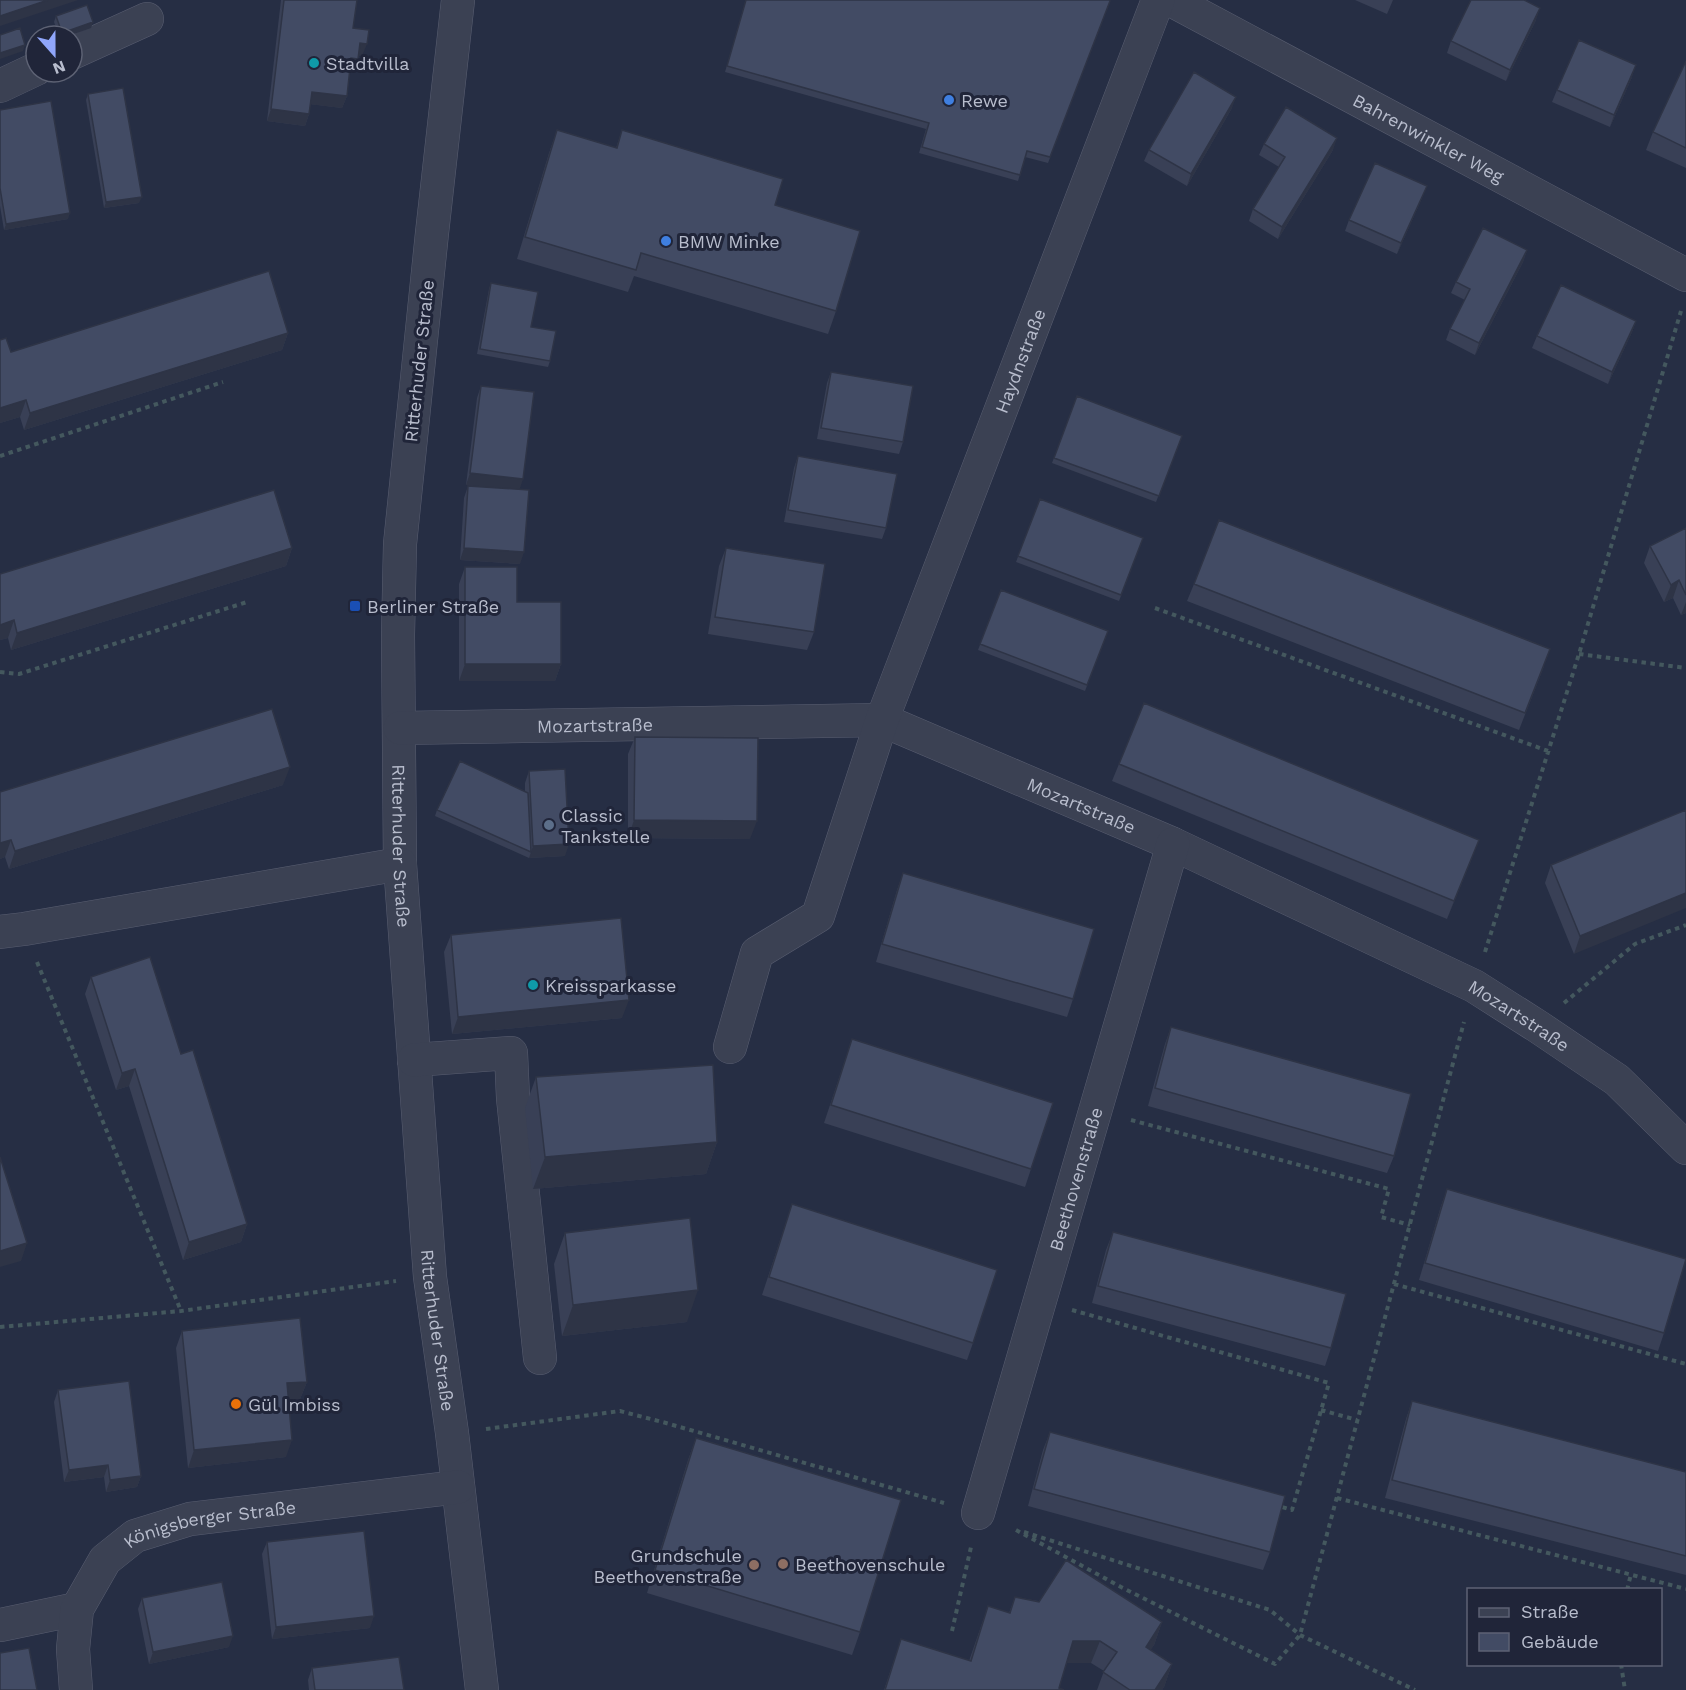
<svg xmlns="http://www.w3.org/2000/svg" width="1686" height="1690" font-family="'Work Sans',sans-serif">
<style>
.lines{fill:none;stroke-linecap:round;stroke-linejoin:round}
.minor-casing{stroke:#595e71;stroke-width:34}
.path{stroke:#44585e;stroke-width:4;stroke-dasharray:4.5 4.5;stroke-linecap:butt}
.minor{stroke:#3b4153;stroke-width:33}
.wall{fill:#394056}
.shaded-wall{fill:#2e3446}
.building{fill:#424b64;stroke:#2e3446;stroke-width:1.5}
.culture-dot{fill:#0f9aa8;stroke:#202539;stroke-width:2}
.shop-dot{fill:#3f7fe0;stroke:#202539;stroke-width:2}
.transit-dot{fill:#1a4fb4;stroke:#202539;stroke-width:2}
.service-dot{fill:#5c6f8a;stroke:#202539;stroke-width:2}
.food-dot{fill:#e8710a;stroke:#202539;stroke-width:2}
.education-dot{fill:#8d6e63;stroke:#202539;stroke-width:2}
.labels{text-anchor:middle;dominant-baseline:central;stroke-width:6;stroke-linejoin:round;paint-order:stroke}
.poi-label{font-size:18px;fill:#b8bdcd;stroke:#202539;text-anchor:start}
.street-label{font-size:18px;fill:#b8bdcd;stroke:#202539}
</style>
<rect width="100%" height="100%" fill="#262e44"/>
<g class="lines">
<!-- minor casing -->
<g class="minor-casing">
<g id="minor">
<path id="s1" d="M 458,0 L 432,233 L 400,544 L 398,635 L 400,864 L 430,1277 L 452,1433 L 482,1690"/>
<path id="s2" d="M 1171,0 L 1686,275"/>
<path d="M 72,53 L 147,19"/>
<path d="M 0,86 L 36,69"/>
<path id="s3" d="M 400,728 L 882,720 L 1173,844 L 1474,986 L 1537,1026 L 1617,1080 L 1686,1148"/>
<path d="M 0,932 L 24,929 L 400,864"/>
<path id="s4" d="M 730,1047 L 757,953 L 818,916 L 882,720 L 1158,0"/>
<path d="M 414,1060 L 511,1053 L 513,1098 L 540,1358"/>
<path id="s5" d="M 978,1513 L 1173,844"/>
<path d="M 0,1625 L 77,1609"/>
<path id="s6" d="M 76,1690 L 73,1649 L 77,1609 L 105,1560 L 135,1536 L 190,1519 L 458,1487"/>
</g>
</g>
<!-- path -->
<path class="path" d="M 0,456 L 223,382
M 1155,608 L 1548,751
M 1579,654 L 1686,668
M 0,672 L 19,674 L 247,602
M 1485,952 L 1579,654 L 1681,311
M 37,962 L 181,1311
M 1564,1003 L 1635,944 L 1686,925
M 1131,1120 L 1389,1189 L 1381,1217 L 1410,1225
M 1394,1284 L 1686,1364
M 1072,1310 L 1329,1383 L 1292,1510 L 1279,1506
M 0,1327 L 181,1311 L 396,1281
M 1321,1410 L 1357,1420
M 486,1429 L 620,1411 L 666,1423 L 944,1503
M 1337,1498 L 1686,1589
M 1016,1530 L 1121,1587 L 1275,1664 L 1300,1635 L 1464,1022
M 1024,1532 L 1270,1610 L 1300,1635 L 1415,1690
M 1627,1590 L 1631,1574
M 952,1631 L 971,1547
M 1621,1664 L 1625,1690"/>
<!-- minor -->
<use href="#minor" class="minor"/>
</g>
<!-- wall -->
<path class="wall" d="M 281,0 L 357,0 L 353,28 L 362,56 L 358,55 L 354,70 L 350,70 L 347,96 L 342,108 L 310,104 L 309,114 L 305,126 L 267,121 Z
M 746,0 L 1109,0 L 1048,163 L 1025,157 L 1018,181 L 919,153 L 926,129 L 725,72 Z
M 1355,0 L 1393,0 L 1387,14 Z
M 56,16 L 91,28 L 68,36 L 59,36 L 54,22 Z
M 1536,20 L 1506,81 L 1447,53 L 1451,41 Z
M 1686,61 L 1686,168 L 1646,150 L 1653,132 Z
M 1632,77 L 1610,127 L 1552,102 L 1557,90 Z
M 88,94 L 139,203 L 104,208 L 86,100 Z
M 1232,108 L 1187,186 L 1144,161 L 1149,150 Z
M 0,110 L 68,219 L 4,230 L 0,206 Z
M 557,130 L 616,148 L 622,130 L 775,205 L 836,311 L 828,334 L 634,276 L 628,292 L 517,259 L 549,153 Z
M 1264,144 L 1333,150 L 1278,239 L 1249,221 L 1253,209 L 1279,167 L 1259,155 Z
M 1422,198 L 1397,254 L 1345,231 L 1349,220 Z
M 1527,250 L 1523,262 L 1475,355 L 1446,340 L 1450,329 L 1465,300 L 1451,293 L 1456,282 Z
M 491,283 L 531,327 L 550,361 L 548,367 L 477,354 L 489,289 Z
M 1636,321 L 1632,332 L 1608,384 L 1532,348 L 1537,336 Z
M 288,333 L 282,350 L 24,430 L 20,417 L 0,423 L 0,340 L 11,352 Z
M 831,372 L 903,442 L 899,454 L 817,439 L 827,383 Z
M 481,386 L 519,490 L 520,564 L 460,560 L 464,498 L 468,486 L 495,488 L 466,485 L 477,398 Z
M 1077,396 L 1182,436 L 1156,502 L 1052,463 Z
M 798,456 L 886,528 L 882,539 L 784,522 L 794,468 Z
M 1040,499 L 1143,538 L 1119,601 L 1016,562 Z
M 1686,528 L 1686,613 L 1681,615 L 1673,598 L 1664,602 L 1644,563 L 1650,546 Z
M 292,548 L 286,566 L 11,650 L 8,638 L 0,640 L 0,574 Z
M 726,548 L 814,632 L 807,650 L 708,634 L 719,566 Z
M 465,567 L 517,602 L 561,664 L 555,681 L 459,681 L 459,584 Z
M 1194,584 L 1544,666 L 1519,730 L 1187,601 Z
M 1001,590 L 1108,631 L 1085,691 L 978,650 Z
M 635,737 L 750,839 L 628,838 L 628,754 Z
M 1119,764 L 1472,858 L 1447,919 L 1112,781 Z
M 529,771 L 565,856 L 529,858 L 435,816 L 437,810 L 525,792 L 525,783 Z
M 283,785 L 9,869 L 5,857 L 0,859 L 0,792 Z
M 1686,810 L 1574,954 L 1545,883 L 1551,865 Z
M 903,873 L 1073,999 L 1067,1017 L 876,962 L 897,890 Z
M 451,935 L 622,1018 L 452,1034 L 444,952 Z
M 91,977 L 247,1224 L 241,1242 L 183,1260 L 129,1086 L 116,1090 L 85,994 Z
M 1171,1027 L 1394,1156 L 1387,1173 L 1148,1106 L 1165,1044 Z
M 852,1039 L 1031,1169 L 1025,1187 L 824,1123 Z
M 536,1077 L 717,1142 L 706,1174 L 533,1189 L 525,1108 Z
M 1447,1189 L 1664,1333 L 1658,1351 L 1419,1280 L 1441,1206 Z
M 792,1204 L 973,1343 L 967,1360 L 762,1295 Z
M 1113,1232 L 1331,1348 L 1325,1366 L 1092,1303 L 1106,1250 Z
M 565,1233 L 687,1322 L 562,1336 L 554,1264 Z
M 182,1331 L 307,1382 L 300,1399 L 288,1400 L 286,1457 L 188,1468 L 176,1348 Z
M 58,1390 L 141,1476 L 137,1487 L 106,1492 L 104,1477 L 64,1482 L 54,1402 Z
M 1412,1401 L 1686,1472 L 1686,1575 L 1385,1498 L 1406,1419 Z
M 1050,1432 L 1270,1552 L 1263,1570 L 1028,1506 L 1043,1450 Z
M 696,1438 L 860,1632 L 852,1655 L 647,1593 L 688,1460 Z
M 267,1542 L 370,1628 L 272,1639 L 262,1554 Z
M 1015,1597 L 1162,1622 L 1154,1645 L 1150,1650 L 1172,1664 L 1164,1687 L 1162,1690 L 1097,1690 L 1104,1671 L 1091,1663 L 1066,1663 L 1059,1688 L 1064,1690 L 884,1690 L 901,1639 L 969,1661 L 988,1606 L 1009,1613 Z
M 142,1598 L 229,1647 L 149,1664 L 138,1609 Z
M 312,1668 L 404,1690 L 309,1690 L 308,1680 Z"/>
<!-- shaded-wall -->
<path class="shaded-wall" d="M 48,0 L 78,0 L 0,26 L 0,16 Z
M 1540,8 L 1536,20 L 1506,81 L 1510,70 Z
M 93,22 L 91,28 L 68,36 L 61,36 L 62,33 Z
M 360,43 L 367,44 L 362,56 L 355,55 Z
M 25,45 L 23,51 L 0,59 L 0,53 Z
M 351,58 L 358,59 L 354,70 L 347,70 Z
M 1636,65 L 1632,77 L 1610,127 L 1614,115 Z
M 312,92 L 347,96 L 342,108 L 308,104 Z
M 1236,97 L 1232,108 L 1187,186 L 1191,174 Z
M 271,109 L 309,114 L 305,126 L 267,121 Z
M 1337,138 L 1333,150 L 1278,239 L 1282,227 Z
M 1427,186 L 1422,198 L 1397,254 L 1401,243 Z
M 142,197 L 139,203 L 104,208 L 106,202 Z
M 70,213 L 68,219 L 4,230 L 6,224 Z
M 1527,250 L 1523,262 L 1475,355 L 1479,343 Z
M 1636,321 L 1632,332 L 1608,384 L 1612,372 Z
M 288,333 L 282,350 L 24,430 L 30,413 Z
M 26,400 L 20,417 L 0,423 L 0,408 Z
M 470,473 L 523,479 L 519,491 L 466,485 Z
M 292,548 L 286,566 L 11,650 L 17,633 Z
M 464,548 L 524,552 L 520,564 L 460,560 Z
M 1679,580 L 1673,598 L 1664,602 L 1671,585 Z
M 1686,602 L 1686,613 L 1681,615 Z
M 14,620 L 8,638 L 0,640 L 0,625 Z
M 465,664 L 561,664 L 555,681 L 459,681 Z
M 290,767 L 283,785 L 9,869 L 15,851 Z
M 634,820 L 757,821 L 750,839 L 628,838 Z
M 11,840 L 5,857 L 0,859 L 0,843 Z
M 1479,840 L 1472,858 L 1447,919 L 1454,901 Z
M 569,844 L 565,856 L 529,858 L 533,846 Z
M 1686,893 L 1686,908 L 1574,954 L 1580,936 Z
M 629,1000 L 622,1018 L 452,1034 L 458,1017 Z
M 135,1069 L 129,1086 L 116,1090 L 122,1073 Z
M 717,1142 L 706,1174 L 533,1189 L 545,1157 Z
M 247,1224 L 241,1242 L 183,1260 L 189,1242 Z
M 27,1243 L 21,1261 L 0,1267 L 0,1251 Z
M 698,1290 L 687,1322 L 562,1336 L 573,1305 Z
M 307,1382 L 300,1399 L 280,1401 L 287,1383 Z
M 292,1440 L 286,1457 L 188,1468 L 194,1450 Z
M 108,1465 L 104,1477 L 64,1482 L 69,1470 Z
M 141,1476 L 137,1487 L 106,1492 L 110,1480 Z
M 374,1616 L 370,1628 L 272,1639 L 276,1627 Z
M 1162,1622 L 1154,1645 L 1138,1669 L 1146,1647 Z
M 233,1636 L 229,1647 L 149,1664 L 153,1652 Z
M 1073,1641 L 1100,1641 L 1091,1663 L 1065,1663 Z
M 1172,1664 L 1164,1687 L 1162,1690 L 1155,1690 Z"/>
<!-- building -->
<path class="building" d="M 0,0 L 48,0 L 0,16 Z
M 284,0 L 357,0 L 353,28 L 369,30 L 367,44 L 360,43 L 358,59 L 351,58 L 347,96 L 312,92 L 309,114 L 271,109 Z
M 746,0 L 1109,0 L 1110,1 L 1050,157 L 1027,151 L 1020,175 L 922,147 L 929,123 L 727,66 Z
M 1471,0 L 1524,0 L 1540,8 L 1510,70 L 1451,41 Z
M 87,5 L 93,22 L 62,33 L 56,16 Z
M 20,28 L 25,45 L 0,53 L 0,35 Z
M 1579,40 L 1636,65 L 1614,115 L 1557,90 Z
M 1686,61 L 1686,148 L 1653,132 Z
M 1194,72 L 1236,97 L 1191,174 L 1149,150 Z
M 123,88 L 142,197 L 106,202 L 88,94 Z
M 51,101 L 70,213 L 6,224 L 0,188 L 0,110 Z
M 1286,107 L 1337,138 L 1282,227 L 1253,209 L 1285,157 L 1264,144 Z
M 557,130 L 617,148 L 622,130 L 783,179 L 775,205 L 860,231 L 836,311 L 641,253 L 636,270 L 525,237 Z
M 1375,163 L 1427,186 L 1401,243 L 1349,220 Z
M 1483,228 L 1527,250 L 1479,343 L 1450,329 L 1470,289 L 1456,282 Z
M 269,271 L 288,333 L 30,413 L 26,400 L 0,408 L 0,340 L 6,338 L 11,352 Z
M 491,283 L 538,292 L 531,327 L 556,331 L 550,361 L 480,349 Z
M 1561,285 L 1636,321 L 1612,372 L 1537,336 Z
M 831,372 L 913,386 L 903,442 L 821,428 Z
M 481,386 L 534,392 L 523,479 L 470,473 Z
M 1077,396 L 1182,436 L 1159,496 L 1054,458 Z
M 798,456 L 897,474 L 886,528 L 788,510 Z
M 468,486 L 529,490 L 524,552 L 464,548 Z
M 274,490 L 292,548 L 17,633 L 14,620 L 0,625 L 0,574 Z
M 1040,499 L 1143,538 L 1121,595 L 1018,556 Z
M 1219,520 L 1550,649 L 1525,713 L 1194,584 Z
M 1686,528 L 1686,595 L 1679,580 L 1671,585 L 1650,546 Z
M 726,548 L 825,564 L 814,632 L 715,617 Z
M 465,567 L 517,567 L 517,602 L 561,602 L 561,664 L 465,664 Z
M 1001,590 L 1108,631 L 1087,685 L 980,644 Z
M 1144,703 L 1479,840 L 1454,901 L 1119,764 Z
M 272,709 L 290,767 L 15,851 L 11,840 L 0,843 L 0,792 Z
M 635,737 L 758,738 L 757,821 L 634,820 Z
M 460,761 L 528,793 L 531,852 L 437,810 Z
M 565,769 L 569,844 L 533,846 L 529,771 Z
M 1686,810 L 1686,893 L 1580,936 L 1551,865 Z
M 903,873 L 1094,929 L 1073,999 L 882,944 Z
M 621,918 L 629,1000 L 458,1017 L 451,935 Z
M 150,957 L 181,1054 L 193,1050 L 247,1224 L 189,1242 L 135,1069 L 122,1073 L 91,977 Z
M 1171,1027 L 1411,1094 L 1394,1156 L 1155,1088 Z
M 852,1039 L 1053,1103 L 1031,1169 L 831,1105 Z
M 713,1065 L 717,1142 L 545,1157 L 536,1077 Z
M 0,1157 L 27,1243 L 0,1251 Z
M 1447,1189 L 1686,1259 L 1664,1333 L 1425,1263 Z
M 792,1204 L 997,1270 L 973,1343 L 769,1277 Z
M 690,1218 L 698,1290 L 573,1305 L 565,1233 Z
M 1113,1232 L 1346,1294 L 1331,1348 L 1098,1286 Z
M 300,1318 L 307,1382 L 287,1383 L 292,1440 L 194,1450 L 182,1331 Z
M 129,1381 L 141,1476 L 110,1480 L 108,1465 L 69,1470 L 58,1390 Z
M 1412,1401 L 1686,1472 L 1686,1556 L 1392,1480 Z
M 1050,1432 L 1285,1496 L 1270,1552 L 1034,1489 Z
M 696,1438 L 901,1500 L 860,1632 L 655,1570 Z
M 364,1531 L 374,1616 L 276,1627 L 267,1542 Z
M 1066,1560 L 1162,1622 L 1146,1647 L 1172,1664 L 1155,1690 L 1130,1690 L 1103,1672 L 1117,1652 L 1100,1641 L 1073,1641 L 1059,1688 L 1064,1690 L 885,1690 L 901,1639 L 971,1661 L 988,1606 L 1010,1613 L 1015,1597 L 1039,1602 Z
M 222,1582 L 233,1636 L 153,1652 L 142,1598 Z
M 29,1648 L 37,1690 L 0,1690 L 0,1653 Z
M 399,1657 L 404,1690 L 315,1690 L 312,1668 Z"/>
<!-- markers -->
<g class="culture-dot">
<circle cx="314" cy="63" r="6"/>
<circle cx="533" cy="985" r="6"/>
</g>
<g class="shop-dot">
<circle cx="949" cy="100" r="6"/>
<circle cx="666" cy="241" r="6"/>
</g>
<rect class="transit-dot" x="349" y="600" width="12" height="12" rx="3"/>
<circle class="service-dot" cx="549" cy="825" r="6"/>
<circle class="food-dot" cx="236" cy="1404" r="6"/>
<g class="education-dot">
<circle cx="783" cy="1564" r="6"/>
<circle cx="754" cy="1565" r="6"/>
</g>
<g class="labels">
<!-- poi labels -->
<g class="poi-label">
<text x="326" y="63">Stadtvilla</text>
<text x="961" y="100">Rewe</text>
<text x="678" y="241">BMW Minke</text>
<text x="367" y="606">Berliner Straße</text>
<text x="561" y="815">Classic<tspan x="561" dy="21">Tankstelle</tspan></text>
<text x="545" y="985">Kreissparkasse</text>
<text x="248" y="1404">Gül Imbiss</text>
<text x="742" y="1555" text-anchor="end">Grundschule<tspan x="742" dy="21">Beethovenstraße</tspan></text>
<text x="795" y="1564">Beethovenschule</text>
</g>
<!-- street labels -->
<g class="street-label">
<text stroke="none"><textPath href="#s2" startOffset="292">Bahrenwinkler Weg</textPath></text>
<text stroke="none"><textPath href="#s4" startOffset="760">Haydnstraße</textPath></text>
<text transform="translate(419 361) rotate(-84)">Ritterhuder Straße</text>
<text stroke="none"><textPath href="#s3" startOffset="195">Mozartstraße</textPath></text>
<text stroke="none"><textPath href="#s3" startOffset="699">Mozartstraße</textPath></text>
<text stroke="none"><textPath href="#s1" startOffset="849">Ritterhuder Straße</textPath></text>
<text stroke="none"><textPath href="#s3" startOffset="1185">Mozartstraße</textPath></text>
<text stroke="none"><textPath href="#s5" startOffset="348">Beethovenstraße</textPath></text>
<text stroke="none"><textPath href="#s1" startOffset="1335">Ritterhuder Straße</textPath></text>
<text stroke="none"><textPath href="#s6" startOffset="252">Königsberger Straße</textPath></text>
</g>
</g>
<!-- legend -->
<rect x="1467" y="1588" width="195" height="78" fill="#202539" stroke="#5d6274" stroke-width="1.5"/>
<rect x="1479" y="1608" width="30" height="9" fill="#3b4153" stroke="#5d6274" stroke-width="1.5"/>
<text x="1521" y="1618" font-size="18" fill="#b8bdcd">Straße</text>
<rect x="1479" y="1633" width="30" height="18" fill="#424b64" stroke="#5d6274" stroke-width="1.5"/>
<text x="1521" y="1648" font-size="18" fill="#b8bdcd">Gebäude</text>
<!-- north arrow -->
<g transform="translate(54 54) rotate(159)"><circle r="28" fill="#202539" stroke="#5d6274" stroke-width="1.5"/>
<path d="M0-4.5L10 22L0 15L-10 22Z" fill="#90a6fb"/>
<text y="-9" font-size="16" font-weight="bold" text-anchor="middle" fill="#b8bdcd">N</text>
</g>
</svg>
